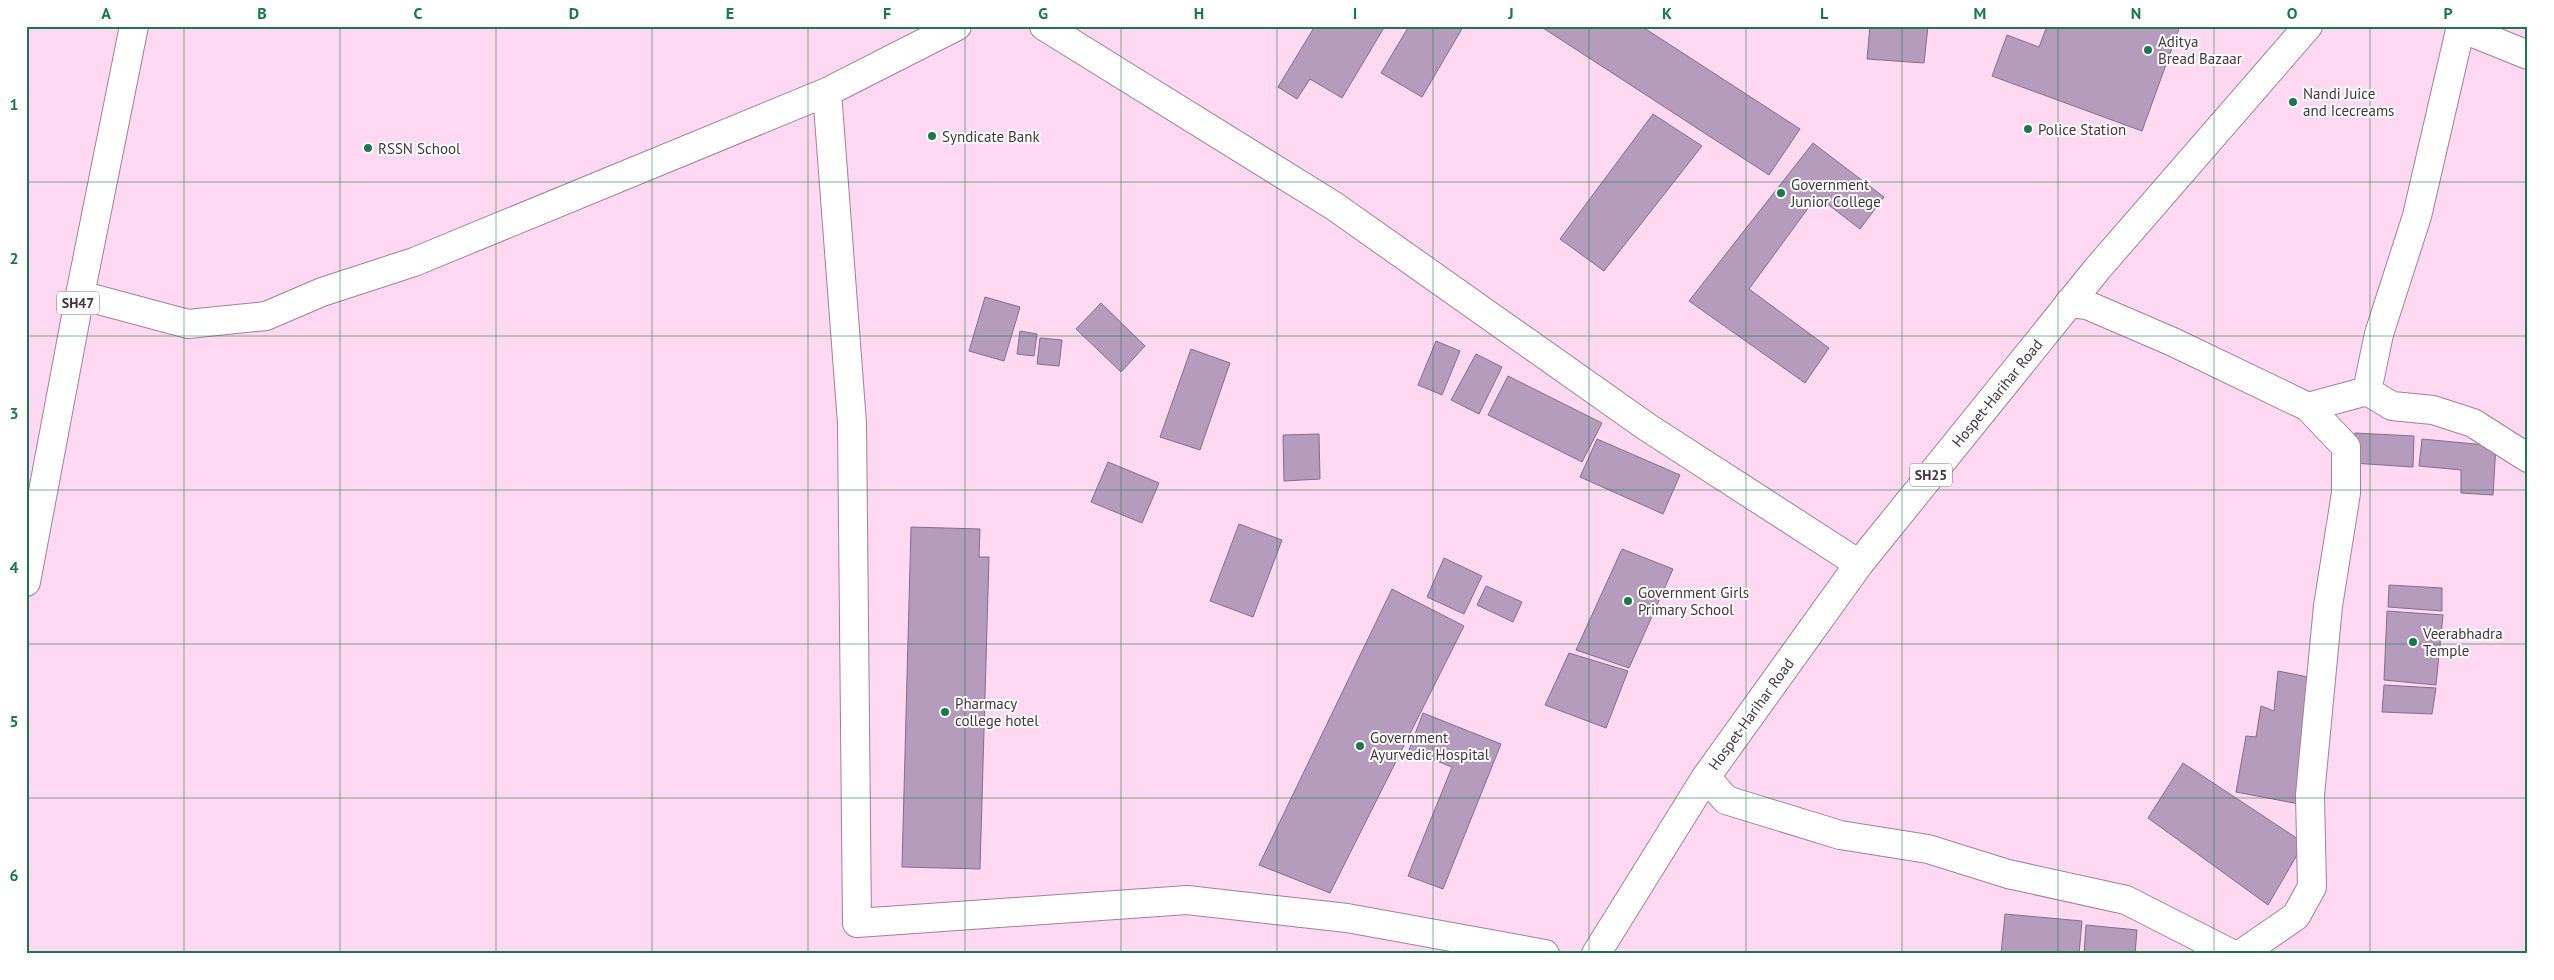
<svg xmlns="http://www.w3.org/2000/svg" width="2554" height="980" font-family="'PT Sans',sans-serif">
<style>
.building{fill:#b59cbd;stroke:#846d8c}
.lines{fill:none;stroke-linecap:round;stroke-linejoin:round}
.street-casing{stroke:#a38098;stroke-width:30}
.primary-casing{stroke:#a38098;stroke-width:30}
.street{stroke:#fff;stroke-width:28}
.primary{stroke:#fff;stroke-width:28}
.grid{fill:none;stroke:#1b774c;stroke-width:1;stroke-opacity:0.55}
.poi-dot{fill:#1b774c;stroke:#fff;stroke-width:2}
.labels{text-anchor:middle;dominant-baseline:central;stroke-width:4;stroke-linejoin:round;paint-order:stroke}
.shield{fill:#fff;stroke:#7c7179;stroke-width:1}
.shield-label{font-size:14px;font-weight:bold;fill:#44343f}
.poi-label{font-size:15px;fill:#44343f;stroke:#fff;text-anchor:start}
.street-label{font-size:15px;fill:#44343f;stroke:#fff}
.neatline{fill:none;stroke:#1b774c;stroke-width:2}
.grid-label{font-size:16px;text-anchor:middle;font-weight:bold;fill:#1b774c}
</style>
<rect width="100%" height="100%" fill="#ffd8f2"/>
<!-- building -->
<path class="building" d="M 1315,26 L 1385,26 L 1342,98 L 1310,79 L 1297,99 L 1278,87 Z
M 1409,26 L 1463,27 L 1422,97 L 1381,73 Z
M 1540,26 L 1641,26 L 1800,129 L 1769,175 Z
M 1870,26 L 1928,26 L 1924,63 L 1867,59 Z
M 2047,26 L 2180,26 L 2142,131 L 1992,76 L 2007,35 L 2039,47 Z
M 1653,114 L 1702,146 L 1604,271 L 1560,239 Z
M 1813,143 L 1884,197 L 1860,229 L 1817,196 L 1749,289 L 1829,348 L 1805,383 L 1689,301 Z
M 985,297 L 1020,307 L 1004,361 L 969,351 Z
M 1101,303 L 1145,346 L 1121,372 L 1076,329 Z
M 1020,331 L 1037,334 L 1034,356 L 1017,354 Z
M 1040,338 L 1062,340 L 1059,366 L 1037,364 Z
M 1436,341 L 1460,351 L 1442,395 L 1418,385 Z
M 1191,349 L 1230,363 L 1200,450 L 1160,437 Z
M 1476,354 L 1502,367 L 1479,414 L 1451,400 Z
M 1508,376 L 1602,423 L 1582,462 L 1488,415 Z
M 2355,433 L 2414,436 L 2413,467 L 2352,463 Z
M 1319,434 L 1320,479 L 1284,481 L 1283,435 Z
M 1597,439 L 1680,475 L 1663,514 L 1580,477 Z
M 2422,439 L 2496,446 L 2493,495 L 2461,493 L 2461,470 L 2419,466 Z
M 1108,462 L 1159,483 L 1142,523 L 1091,502 Z
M 1239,524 L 1282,540 L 1253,617 L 1210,601 Z
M 911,527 L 980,529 L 979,557 L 989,557 L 980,869 L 902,867 Z
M 1622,549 L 1673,569 L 1629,668 L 1576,650 Z
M 1444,558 L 1482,576 L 1464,614 L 1427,597 Z
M 2389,585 L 2442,588 L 2442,611 L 2388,607 Z
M 1486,586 L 1522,602 L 1513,622 L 1477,605 Z
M 1392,589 L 1464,626 L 1330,893 L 1259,865 Z
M 2387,611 L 2443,615 L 2436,685 L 2384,680 Z
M 1569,653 L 1628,671 L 1606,728 L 1545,705 Z
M 2278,671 L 2318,679 L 2299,804 L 2236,792 L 2246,736 L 2256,737 L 2261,706 L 2274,711 Z
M 2384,685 L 2436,688 L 2432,714 L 2382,712 Z
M 1423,713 L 1501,744 L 1443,889 L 1408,876 L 1452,767 L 1409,750 Z
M 2183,763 L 2304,843 L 2268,905 L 2148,818 Z
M 2005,914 L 2082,921 L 2079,954 L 2001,954 Z
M 2086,925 L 2137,930 L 2135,954 L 2084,954 Z"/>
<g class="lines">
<!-- street casing -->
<g class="street-casing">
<path id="street" d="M 2461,28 L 2528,55
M 827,92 L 957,26
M 80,295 L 188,324 L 266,316 L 322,292 L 414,262 L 827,92 L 852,423 L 857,923 L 1187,900 L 1347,918 L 1545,954
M 2069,303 L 2087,305 L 2173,342 L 2308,407 L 2367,391 L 2379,334 L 2417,216 L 2461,26
M 2367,391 L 2392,406 L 2433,410 L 2473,423 L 2528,458
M 1706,777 L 1726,800 L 1840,835 L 1928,849 L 2008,874 L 2126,900 L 2232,954
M 2241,954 L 2296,916 L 2312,887 L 2310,795 L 2328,606 L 2346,493 L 2346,447 L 2308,407"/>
</g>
<!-- primary casing -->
<g class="primary-casing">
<path id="primary" d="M 1044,26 L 1334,206 L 1647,427 L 1859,564
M 26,582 L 80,295 L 134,26
M 1596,954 L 1706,777 L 1859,564 L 2098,268 L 2308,26"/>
</g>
<!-- street -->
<use href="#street" class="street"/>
<!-- primary -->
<use href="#primary" class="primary"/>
</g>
<!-- grid -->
<path class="grid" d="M 184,26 L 184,954M 340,26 L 340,954M 496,26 L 496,954M 652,26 L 652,954M 808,26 L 808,954M 965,26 L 965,954M 1121,26 L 1121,954M 1277,26 L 1277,954M 1433,26 L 1433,954M 1589,26 L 1589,954M 1746,26 L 1746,954M 1902,26 L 1902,954M 2058,26 L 2058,954M 2214,26 L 2214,954M 2370,26 L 2370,954M 26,182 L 2528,182M 26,336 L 2528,336M 26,490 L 2528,490M 26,644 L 2528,644M 26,798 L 2528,798"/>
<!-- markers -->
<g class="poi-dot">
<circle cx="2148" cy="50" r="5"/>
<circle cx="2293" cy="102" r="5"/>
<circle cx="2028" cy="129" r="5"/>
<circle cx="932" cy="136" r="5"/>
<circle cx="368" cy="148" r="5"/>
<circle cx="1781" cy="193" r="5"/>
<circle cx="1628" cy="601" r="5"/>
<circle cx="2413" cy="642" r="5"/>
<circle cx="945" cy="712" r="5"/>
<circle cx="1360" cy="746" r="5"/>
</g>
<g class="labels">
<!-- shield labels -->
<g class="shield">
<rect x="57" y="291.5" width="42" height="23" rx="4"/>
<rect x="1910" y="463.5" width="42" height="23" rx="4"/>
</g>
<g class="shield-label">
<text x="78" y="303">SH47</text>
<text x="1931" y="475">SH25</text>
</g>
<!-- poi labels -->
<g class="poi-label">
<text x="2158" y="41">Aditya<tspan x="2158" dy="17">Bread Bazaar</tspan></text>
<text x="2303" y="93">Nandi Juice<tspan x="2303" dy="17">and Icecreams</tspan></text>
<text x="2038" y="129">Police Station</text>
<text x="942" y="136">Syndicate Bank</text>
<text x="378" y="148">RSSN School</text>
<text x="1791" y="184">Government<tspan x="1791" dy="17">Junior College</tspan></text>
<text x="1638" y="592">Government Girls<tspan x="1638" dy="17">Primary School</tspan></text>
<text x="2423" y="633">Veerabhadra<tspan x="2423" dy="17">Temple</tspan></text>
<text x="955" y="703">Pharmacy<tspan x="955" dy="17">college hotel</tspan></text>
<text x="1370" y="737">Government<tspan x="1370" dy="17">Ayurvedic Hospital</tspan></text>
</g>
<!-- street labels -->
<g class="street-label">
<text transform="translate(1997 393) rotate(-51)">Hospet-Harihar Road</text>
<text transform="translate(1751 714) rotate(-54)">Hospet-Harihar Road</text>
</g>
</g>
<!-- border -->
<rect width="2554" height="980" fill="none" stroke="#ffffff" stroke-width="55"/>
<rect x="28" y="28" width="2498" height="924" class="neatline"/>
<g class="grid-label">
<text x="106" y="19">A</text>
<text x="262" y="19">B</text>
<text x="418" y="19">C</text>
<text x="574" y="19">D</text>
<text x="730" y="19">E</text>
<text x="887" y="19">F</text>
<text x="1043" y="19">G</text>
<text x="1199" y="19">H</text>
<text x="1355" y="19">I</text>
<text x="1511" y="19">J</text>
<text x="1667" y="19">K</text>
<text x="1824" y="19">L</text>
<text x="1980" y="19">M</text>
<text x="2136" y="19">N</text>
<text x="2292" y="19">O</text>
<text x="2448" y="19">P</text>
<text x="14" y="110">1</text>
<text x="14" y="264">2</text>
<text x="14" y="419">3</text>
<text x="14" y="573">4</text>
<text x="14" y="727">5</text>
<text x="14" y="881">6</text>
</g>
</svg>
